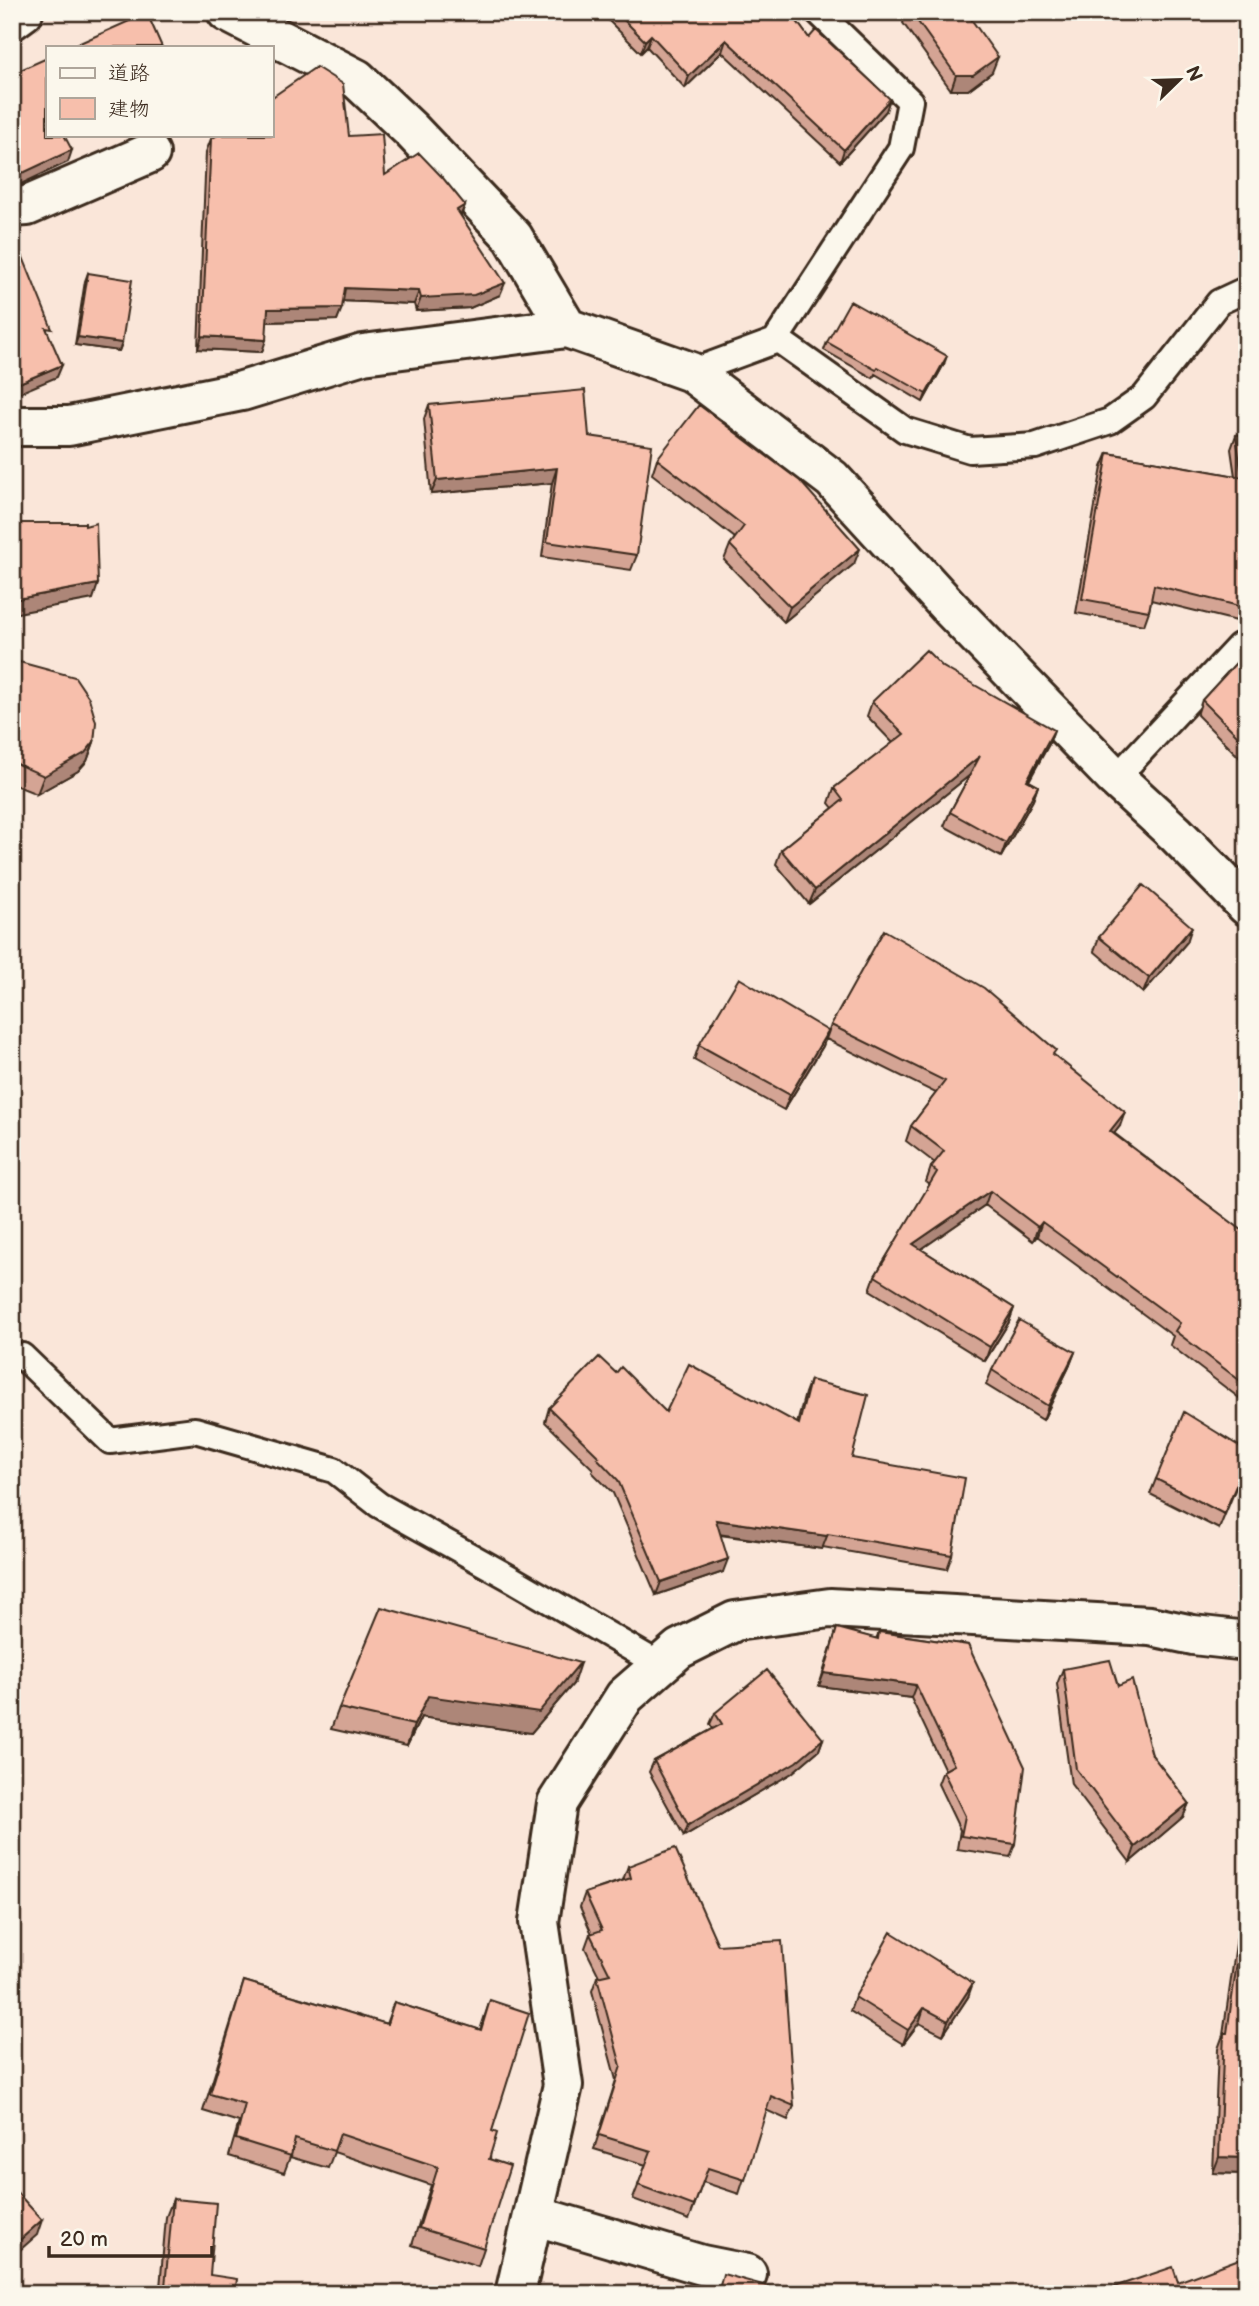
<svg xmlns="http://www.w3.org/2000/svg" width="1259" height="2306" font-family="'Balsamiq Sans','Klee One',sans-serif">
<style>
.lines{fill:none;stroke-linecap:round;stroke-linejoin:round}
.service-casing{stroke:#3b2a1e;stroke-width:30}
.minor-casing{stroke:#3b2a1e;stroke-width:44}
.service{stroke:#fbf7ec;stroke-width:24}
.minor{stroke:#fbf7ec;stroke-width:38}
.wall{fill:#d4a494;stroke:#3b2a1e;stroke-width:2}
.shaded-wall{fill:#ad8678;stroke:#3b2a1e;stroke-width:2}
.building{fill:#f7bfac;stroke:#3b2a1e;stroke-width:2}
</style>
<rect width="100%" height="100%" fill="#fae6d9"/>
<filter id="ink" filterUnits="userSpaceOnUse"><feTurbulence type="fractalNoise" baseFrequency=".0143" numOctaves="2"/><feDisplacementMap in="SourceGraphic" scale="14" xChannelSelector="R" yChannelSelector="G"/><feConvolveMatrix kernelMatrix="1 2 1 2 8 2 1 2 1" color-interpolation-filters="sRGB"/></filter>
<g filter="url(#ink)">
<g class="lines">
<!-- service casing -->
<g class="service-casing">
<path id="service" d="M 777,339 L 905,430 L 970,450 L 1035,446 L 1110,421 L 1144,397 L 1219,302 L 1247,289
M 691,372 L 775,341 L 901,148 L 910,101 L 818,12
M 1116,778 L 1239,646 L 1247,647
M 12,1358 L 22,1356 L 110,1441 L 195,1430 L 334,1470 L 379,1505 L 512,1579 L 660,1665"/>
</g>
<!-- minor casing -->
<g class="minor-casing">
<path id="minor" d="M 227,12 L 357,79 L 411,130 L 513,237 L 567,328
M 12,20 L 23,12
M 12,207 L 27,206 L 150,153
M 12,426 L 69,426 L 242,391 L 363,354 L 567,328 L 691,372 L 832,479 L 948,606 L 1113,776 L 1176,834 L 1247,906
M 533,2215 L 702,2265 L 747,2274
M 515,2294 L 563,2085 L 539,1922 L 557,1803 L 625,1696 L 679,1649 L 735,1621 L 830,1608 L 1150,1626 L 1193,1635 L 1247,1641"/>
</g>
<!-- service -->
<use href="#service" class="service"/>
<!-- minor -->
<use href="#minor" class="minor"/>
</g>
<!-- wall -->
<path class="wall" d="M 600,12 L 790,12 L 809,38 L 886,111 L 840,162 L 722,52 L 685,88 L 647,47 L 641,53 Z
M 907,12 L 966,12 L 992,72 L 968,90 L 951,90 L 903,23 Z
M 349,136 L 385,175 L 465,205 L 461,216 L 500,295 L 470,308 L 416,311 L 414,304 L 343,301 L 337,320 L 267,322 L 262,352 L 198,349 L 206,152 L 211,139 Z
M 88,273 L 122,343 L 119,351 L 75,345 L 85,281 Z
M 827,342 L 944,364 L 923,402 L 875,374 L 873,378 L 824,350 Z
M 429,405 L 589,436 L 637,555 L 631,570 L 542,557 L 552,483 L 431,494 L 424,419 Z
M 1247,434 L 1247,617 L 1245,623 L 1151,600 L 1149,611 L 1144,625 L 1076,613 L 1102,467 L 1108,453 L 1235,476 L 1231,449 L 1236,435 Z
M 657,459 L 854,564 L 784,622 L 724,560 L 730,545 L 735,538 L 652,474 Z
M 1247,651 L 1247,765 L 1197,715 L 1202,700 Z
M 12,660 L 94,742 L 87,761 L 78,771 L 37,794 L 12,784 Z
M 943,667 L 1049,744 L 1029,781 L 1038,786 L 1033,800 L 1001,857 L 944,826 L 950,812 L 970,775 L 809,904 L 776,864 L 781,850 L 833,808 L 829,803 L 834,788 L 893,743 L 867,716 L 872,702 Z
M 1099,937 L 1187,942 L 1143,993 L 1094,951 Z
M 831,1025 L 1054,1056 L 1120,1126 L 1114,1133 L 1246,1234 L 1247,1230 L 1247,1404 L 1170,1345 L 1173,1336 L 1037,1236 L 1033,1241 L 985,1205 L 921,1249 L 1014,1308 L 1009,1322 L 985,1361 L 870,1290 L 875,1276 L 930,1185 L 926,1182 L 931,1167 L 935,1163 L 906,1141 L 911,1126 L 936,1093 L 826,1039 Z
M 828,1031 L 823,1046 L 784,1110 L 694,1060 L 699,1045 Z
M 1075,1352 L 1069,1367 L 1043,1420 L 986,1385 L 992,1370 Z
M 616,1373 L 666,1412 L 797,1424 L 805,1393 L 810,1380 L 852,1458 L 952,1555 L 947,1569 L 823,1547 L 822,1549 L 720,1535 L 723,1572 L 656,1595 L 613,1493 L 592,1472 L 593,1469 L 545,1422 L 549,1408 Z
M 1247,1461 L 1219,1529 L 1150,1494 L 1156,1479 Z
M 837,1628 L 876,1639 L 879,1632 L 968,1645 L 1015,1844 L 1010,1857 L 957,1849 L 960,1830 L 938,1784 L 943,1771 L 945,1770 L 911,1698 L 819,1686 Z
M 1063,1669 L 1118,1686 L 1152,1755 L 1189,1803 L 1183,1817 L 1130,1862 L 1071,1784 L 1057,1684 Z
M 573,1684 L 531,1733 L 421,1717 L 407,1746 L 331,1729 L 339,1708 Z
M 715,1713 L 823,1739 L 819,1750 L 792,1773 L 684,1836 L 649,1772 L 654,1761 L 713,1729 L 710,1724 Z
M 628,1866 L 718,1945 L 794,2106 L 788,2120 L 766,2110 L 739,2194 L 703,2182 L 689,2220 L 633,2199 L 646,2165 L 594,2149 L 616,2080 L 592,1991 L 597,1977 L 599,1976 L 585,1948 L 590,1934 L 592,1934 L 580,1907 L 585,1893 L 623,1880 Z
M 1246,1900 L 1247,2174 L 1213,2173 L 1218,2049 L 1223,2035 L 1240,1916 Z
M 244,1981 L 386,2024 L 394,2002 L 480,2030 L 490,2000 L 492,2131 L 484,2248 L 478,2266 L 412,2245 L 431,2185 L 334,2152 L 328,2168 L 290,2157 L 284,2173 L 229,2156 L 239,2122 L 203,2111 Z
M 855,1997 L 968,1997 L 943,2035 L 919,2023 L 903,2044 L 850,2011 Z
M 173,2199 L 210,2275 L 160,2288 L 166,2217 Z"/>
<!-- shaded-wall -->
<path class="shaded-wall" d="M 651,35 L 647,47 L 641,53 L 645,41 Z
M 726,40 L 722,52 L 685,88 L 689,76 Z
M 998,57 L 992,72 L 968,90 L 951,90 L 956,75 Z
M 890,99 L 886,111 L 840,162 L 844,150 Z
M 72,150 L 68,162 L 21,184 L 12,185 L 13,174 Z
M 465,205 L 460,217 L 457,210 Z
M 505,283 L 500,295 L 470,308 L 416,311 L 421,298 Z
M 345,288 L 419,291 L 414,304 L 340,301 Z
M 342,308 L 337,320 L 263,322 L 268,309 Z
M 202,336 L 266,340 L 262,352 L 198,349 Z
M 78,337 L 122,343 L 119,351 L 75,345 Z
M 947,356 L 944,364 L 923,402 L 926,394 Z
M 62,365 L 57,377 L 12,396 L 12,386 Z
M 557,468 L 552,483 L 431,494 L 437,480 Z
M 860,549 L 854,564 L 784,622 L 790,607 Z
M 98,584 L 93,599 L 12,614 L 12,600 Z
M 1054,730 L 1049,744 L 1021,794 L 1027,780 Z
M 94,742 L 87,761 L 78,771 L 37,794 L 44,776 Z
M 980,756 L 975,771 L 809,904 L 815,890 Z
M 1038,786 L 1033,800 L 1001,857 L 1006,843 Z
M 1192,927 L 1187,942 L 1143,993 L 1149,978 Z
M 828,1031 L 823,1046 L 784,1110 L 790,1095 Z
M 1125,1112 L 1120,1126 L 1105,1145 L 1110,1131 Z
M 990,1191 L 985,1205 L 907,1259 L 913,1244 Z
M 1042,1222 L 1037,1236 L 1033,1241 L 1038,1227 Z
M 1014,1308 L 1009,1322 L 985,1361 L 990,1347 Z
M 1075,1352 L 1069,1367 L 1043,1420 L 1048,1406 Z
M 716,1520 L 827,1536 L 822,1549 L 711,1533 Z
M 728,1559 L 723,1572 L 656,1595 L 661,1582 Z
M 580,1663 L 573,1684 L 531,1733 L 421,1717 L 407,1746 L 414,1725 L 428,1696 Z
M 824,1673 L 916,1685 L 911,1698 L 819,1686 Z
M 823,1739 L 819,1750 L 792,1773 L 684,1836 L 688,1825 Z
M 1189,1803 L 1183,1817 L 1130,1862 L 1135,1847 Z
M 973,1983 L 968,1997 L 943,2035 L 948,2021 Z
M 924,2008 L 919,2023 L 903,2044 L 908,2030 Z
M 1219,2157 L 1247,2158 L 1247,2174 L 1213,2173 Z
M 42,2220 L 37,2235 L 12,2257 L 12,2247 Z"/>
<!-- building -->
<path class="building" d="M 616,12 L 790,12 L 809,38 L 816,30 L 890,99 L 844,150 L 726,40 L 689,76 L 651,35 L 645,41 Z
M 911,12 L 966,12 L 998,57 L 973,75 L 956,75 Z
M 147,13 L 162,47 L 71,47 Z
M 47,58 L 47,135 L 64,135 L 72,150 L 25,172 L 13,174 L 12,172 L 12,66 L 16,72 Z
M 316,67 L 343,84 L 349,136 L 382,134 L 385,175 L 419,153 L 443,178 L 465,205 L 457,210 L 505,283 L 474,295 L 421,298 L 419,291 L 345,288 L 342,308 L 268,309 L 266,340 L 202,336 L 211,139 L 218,135 L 271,135 L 271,98 Z
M 12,230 L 52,329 L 46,328 L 62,365 L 12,386 Z
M 88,273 L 132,280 L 122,343 L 78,337 Z
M 850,301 L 947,356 L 926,394 L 878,367 L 876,370 L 827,342 Z
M 585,390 L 589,436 L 652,445 L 637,555 L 547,542 L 557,468 L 437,480 L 429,405 Z
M 699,405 L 800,481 L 860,549 L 790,607 L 730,545 L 744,526 L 657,459 Z
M 1247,434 L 1247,608 L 1154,585 L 1149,611 L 1082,599 L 1108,453 L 1242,477 L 1236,435 Z
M 12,523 L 85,523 L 85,526 L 96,523 L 98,584 L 12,600 Z
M 926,650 L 943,667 L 1054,730 L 1027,780 L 1038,786 L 1006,843 L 950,812 L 980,756 L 815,890 L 781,850 L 843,800 L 834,788 L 904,734 L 872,702 Z
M 1247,651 L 1247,745 L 1202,700 Z
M 12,660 L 75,677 L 89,698 L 96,722 L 94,742 L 85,753 L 44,776 L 19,765 L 12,760 Z
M 1143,885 L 1192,927 L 1149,978 L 1099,937 Z
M 884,930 L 984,988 L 1056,1050 L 1053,1054 L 1125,1112 L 1110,1131 L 1247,1234 L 1247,1386 L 1175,1331 L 1180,1323 L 1042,1222 L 1038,1227 L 990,1191 L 913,1244 L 1014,1308 L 990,1347 L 875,1276 L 937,1172 L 931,1167 L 944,1151 L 911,1126 L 945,1081 L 831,1025 Z
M 739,978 L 828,1031 L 790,1095 L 699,1045 Z
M 1019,1320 L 1075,1352 L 1048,1406 L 992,1370 Z
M 599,1357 L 616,1373 L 621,1367 L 666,1412 L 689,1364 L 799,1424 L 810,1380 L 868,1395 L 852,1458 L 965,1478 L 952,1555 L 828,1534 L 827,1536 L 716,1520 L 728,1559 L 661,1582 L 618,1480 L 597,1458 L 599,1457 L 549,1408 Z
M 1184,1412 L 1247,1451 L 1247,1460 L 1224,1514 L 1156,1479 Z
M 381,1607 L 580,1663 L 539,1712 L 428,1696 L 414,1725 L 339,1708 Z
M 837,1628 L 878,1639 L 879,1632 L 968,1645 L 1025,1767 L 1015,1844 L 961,1836 L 965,1816 L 943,1771 L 954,1765 L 916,1685 L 824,1673 Z
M 1110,1660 L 1118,1686 L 1132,1680 L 1152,1755 L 1189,1803 L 1135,1847 L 1076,1769 L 1063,1669 Z
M 767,1670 L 823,1739 L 796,1762 L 688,1825 L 654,1761 L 722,1724 L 715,1713 Z
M 675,1848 L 718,1945 L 782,1941 L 794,2106 L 771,2096 L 745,2180 L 708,2168 L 694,2206 L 638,2185 L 651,2151 L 599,2135 L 621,2066 L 597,1977 L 610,1974 L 590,1934 L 602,1930 L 585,1893 L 631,1878 L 628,1866 Z
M 1246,1900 L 1247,1900 L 1247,2158 L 1219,2157 L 1224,2033 L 1227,2033 Z
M 891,1932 L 973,1983 L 948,2021 L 924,2008 L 908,2030 L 855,1997 Z
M 244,1981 L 387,2024 L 394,2002 L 481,2030 L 490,2000 L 529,2013 L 492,2131 L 497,2133 L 489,2159 L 510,2166 L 484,2248 L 419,2228 L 438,2167 L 340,2134 L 334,2151 L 295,2139 L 291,2156 L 236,2139 L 245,2104 L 210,2094 Z
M 12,2187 L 42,2220 L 12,2247 Z
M 173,2199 L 216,2203 L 210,2275 L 237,2279 L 235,2294 L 133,2294 L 165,2287 Z
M 1247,2256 L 1247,2294 L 1103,2294 L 1102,2291 L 1173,2267 L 1178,2282 Z
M 723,2274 L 796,2294 L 718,2294 Z"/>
</g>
<!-- margin -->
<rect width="1259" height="2306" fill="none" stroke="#fbf7ec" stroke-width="42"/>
<rect x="21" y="21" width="1217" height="2264" fill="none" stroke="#3b2a1e" stroke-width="2.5" filter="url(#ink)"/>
<!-- legend -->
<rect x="46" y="46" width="228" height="91" fill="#fbf7ec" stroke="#aea59a" stroke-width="2"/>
<rect x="60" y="68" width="35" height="10" fill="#fbf7ec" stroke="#aea59a" stroke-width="2"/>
<text x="108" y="80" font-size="21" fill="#3b2a1e">道路</text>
<rect x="60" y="98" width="35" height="21" fill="#f7bfac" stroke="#aea59a" stroke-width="2"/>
<text x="108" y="116" font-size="21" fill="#3b2a1e">建物</text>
<!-- north arrow -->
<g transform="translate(1179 80) rotate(67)" stroke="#fbf7ec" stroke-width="5" paint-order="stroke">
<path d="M0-5L12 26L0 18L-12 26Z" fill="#3b2a1e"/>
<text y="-10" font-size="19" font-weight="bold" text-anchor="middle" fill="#3b2a1e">N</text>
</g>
<!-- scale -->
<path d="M49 2246v10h163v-10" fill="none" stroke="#3b2a1e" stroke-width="3.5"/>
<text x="60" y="2246" font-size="21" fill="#3b2a1e" stroke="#fbf7ec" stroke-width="5" paint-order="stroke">20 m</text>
</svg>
